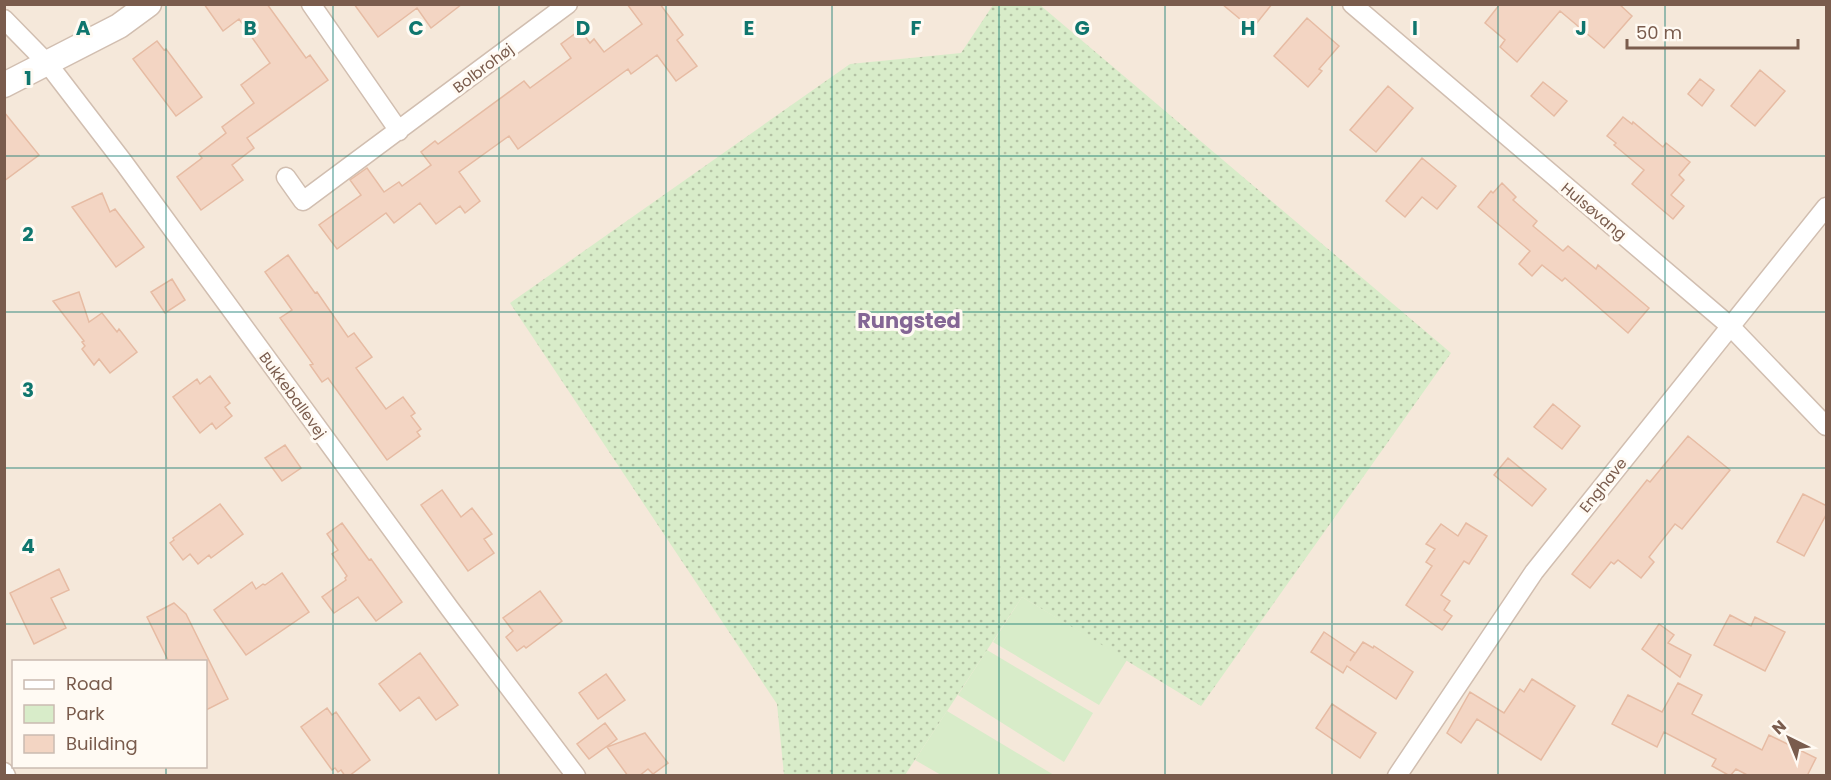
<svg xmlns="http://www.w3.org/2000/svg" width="1831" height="780" font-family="Poppins,sans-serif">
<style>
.residential{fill:#f5e8da;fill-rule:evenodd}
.green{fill:url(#green-dots)}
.pitch{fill:#d8ecc9}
.building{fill:#f3d5c3;stroke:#e6bba3;stroke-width:1.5}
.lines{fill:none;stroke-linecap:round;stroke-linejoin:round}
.minor-casing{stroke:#d1beb0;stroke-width:21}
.tertiary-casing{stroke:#d1beb0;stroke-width:27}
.minor{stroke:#fff;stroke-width:18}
.tertiary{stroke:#fff;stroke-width:24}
.grid{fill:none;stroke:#0f766e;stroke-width:1.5;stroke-opacity:0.55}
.labels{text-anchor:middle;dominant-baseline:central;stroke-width:6;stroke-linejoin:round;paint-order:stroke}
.street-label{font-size:15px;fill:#7a5c4d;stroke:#fffaf3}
.district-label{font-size:21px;font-weight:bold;fill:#846695;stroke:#fffaf3}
.grid-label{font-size:20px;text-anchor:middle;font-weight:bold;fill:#0f766e;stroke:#fffaf3;stroke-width:6;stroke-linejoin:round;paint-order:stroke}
</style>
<defs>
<pattern id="green-dots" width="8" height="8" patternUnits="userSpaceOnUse" patternTransform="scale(1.5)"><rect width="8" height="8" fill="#d8ecc9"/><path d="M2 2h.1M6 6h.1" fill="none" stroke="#b4c2a5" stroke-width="1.8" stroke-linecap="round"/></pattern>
</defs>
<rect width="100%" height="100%" fill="#fdf6ec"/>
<!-- residential -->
<path class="residential" d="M 5,5 L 1826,5 L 1826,775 L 5,776 ZM 14,662 L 206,662 L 206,766 L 14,766 Z"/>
<!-- green -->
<path class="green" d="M 993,5 L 1040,5 L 1451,353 L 1201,706 L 1022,597 L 905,775 L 784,775 L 777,704 L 510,303 L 850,64 L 961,53 Z"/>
<!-- pitch -->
<path class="pitch" d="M 1022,597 L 1127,660 L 1099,705 L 993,642 Z
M 987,650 L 1093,713 L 1064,762 L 958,695 Z
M 947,711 L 1054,775 L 941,775 L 915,760 Z"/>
<!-- building -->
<path class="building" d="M 204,4 L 267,4 L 306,58 L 310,55 L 328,80 L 247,138 L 254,148 L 232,165 L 243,180 L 201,210 L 177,177 L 202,158 L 199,154 L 226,133 L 222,127 L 254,103 L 241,85 L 270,63 L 239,19 L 223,31 Z
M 354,4 L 462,4 L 431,28 L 417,8 L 378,37 Z
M 627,4 L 660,4 L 683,35 L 677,40 L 697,66 L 676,81 L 657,55 L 631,74 L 628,69 L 518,149 L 509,136 L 459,172 L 480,201 L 465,213 L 460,206 L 436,224 L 420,203 L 394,223 L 386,213 L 337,249 L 319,225 L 361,195 L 350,180 L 367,168 L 384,192 L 399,182 L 402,186 L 431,165 L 421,152 L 435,141 L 438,144 L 524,81 L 530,88 L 571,58 L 561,44 L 580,30 L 590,43 L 594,39 L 604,52 L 642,24 Z
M 1222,4 L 1272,4 L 1252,29 Z
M 1500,4 L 1619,4 L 1632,16 L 1604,48 L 1560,11 L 1517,62 L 1500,47 L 1505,40 L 1485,23 Z
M 1307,18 L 1339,46 L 1319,69 L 1322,71 L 1308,87 L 1274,56 Z
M 157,41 L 164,50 L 166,49 L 202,97 L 176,116 L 133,59 Z
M 1760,70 L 1785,91 L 1755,126 L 1731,106 Z
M 1700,79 L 1714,90 L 1702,106 L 1688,94 Z
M 1543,82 L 1567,101 L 1554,116 L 1531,96 Z
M 1388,86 L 1413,108 L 1376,152 L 1350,130 Z
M 4,112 L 39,155 L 4,181 Z
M 1623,117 L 1632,124 L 1633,122 L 1663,147 L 1666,143 L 1690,162 L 1679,175 L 1684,180 L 1671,195 L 1684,206 L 1673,219 L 1632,184 L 1644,170 L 1614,145 L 1616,143 L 1607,136 Z
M 1422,158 L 1456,186 L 1437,209 L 1422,197 L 1405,217 L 1386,201 Z
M 1502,183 L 1516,197 L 1513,200 L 1537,221 L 1533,226 L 1563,251 L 1568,246 L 1596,269 L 1598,265 L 1649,308 L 1628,333 L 1565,278 L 1562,281 L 1542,265 L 1532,276 L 1519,264 L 1530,251 L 1478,207 L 1491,191 L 1493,193 Z
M 102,193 L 110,212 L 115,209 L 144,247 L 116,267 L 72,207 Z
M 288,255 L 315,293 L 317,292 L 348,337 L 354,333 L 372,357 L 356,368 L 386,409 L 403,397 L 415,413 L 411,416 L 421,429 L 417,432 L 420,436 L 387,460 L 328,378 L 322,382 L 310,365 L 313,364 L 280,318 L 292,310 L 265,272 Z
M 172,279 L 185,300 L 165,313 L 151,292 Z
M 79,292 L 89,322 L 102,313 L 117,332 L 119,329 L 137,352 L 110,373 L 99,359 L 94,365 L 82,349 L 85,346 L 82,342 L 84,341 L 53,301 Z
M 210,376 L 230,403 L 225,407 L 232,416 L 216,429 L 212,423 L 200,433 L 173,397 L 197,379 L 200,384 Z
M 1553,404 L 1580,426 L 1562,449 L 1534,427 Z
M 1688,436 L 1730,470 L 1682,529 L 1675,524 L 1649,557 L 1654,562 L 1641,578 L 1618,560 L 1614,564 L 1611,562 L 1590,588 L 1572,574 L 1647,480 L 1650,482 Z
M 285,445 L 301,468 L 282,481 L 265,458 Z
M 1508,458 L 1546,489 L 1532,506 L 1494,475 Z
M 442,490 L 461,517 L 472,508 L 492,534 L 484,539 L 494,553 L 468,571 L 421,505 Z
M 1803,494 L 1827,506 L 1827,513 L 1804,556 L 1777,542 Z
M 220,504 L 243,534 L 211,558 L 209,555 L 198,564 L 190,554 L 183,560 L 170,543 L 174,540 L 173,538 Z
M 342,523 L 369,560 L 371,559 L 402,602 L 376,621 L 358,597 L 334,613 L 322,597 L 346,580 L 345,578 L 347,576 L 332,554 L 338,550 L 327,534 Z
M 1466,523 L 1487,536 L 1469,564 L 1464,561 L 1441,595 L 1450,601 L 1444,610 L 1452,616 L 1442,630 L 1406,605 L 1432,566 L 1426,562 L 1435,549 L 1426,544 L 1441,524 L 1458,536 Z
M 59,569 L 69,590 L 51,598 L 66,628 L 34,644 L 10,593 Z
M 282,573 L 309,612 L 246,655 L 214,610 L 252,582 L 256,589 L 263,584 L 265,585 Z
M 540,591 L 562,621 L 526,648 L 524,646 L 517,651 L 506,637 L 513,631 L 503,618 Z
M 174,603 L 186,614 L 228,699 L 206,710 L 206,662 L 169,662 L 147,617 Z
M 1730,615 L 1751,626 L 1755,617 L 1785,632 L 1765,671 L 1714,645 Z
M 1659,624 L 1674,635 L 1668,643 L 1691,655 L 1680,677 L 1642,649 Z
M 1324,632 L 1355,653 L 1350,661 L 1363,642 L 1373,648 L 1374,646 L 1413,672 L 1396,699 L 1347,666 L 1343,673 L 1311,652 Z
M 420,653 L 458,705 L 436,720 L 419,697 L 400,711 L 379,684 Z
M 606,674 L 625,700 L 598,719 L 579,693 Z
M 1532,679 L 1575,706 L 1541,760 L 1477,719 L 1461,743 L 1447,733 L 1470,692 L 1504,713 L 1520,689 L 1524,692 Z
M 1678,683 L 1702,695 L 1692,714 L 1762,750 L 1769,735 L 1816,758 L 1807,776 L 1749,776 L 1736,769 L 1730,776 L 1712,766 L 1716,759 L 1664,732 L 1657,747 L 1612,724 L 1628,695 L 1662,712 Z
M 1332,704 L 1376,733 L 1360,758 L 1316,728 Z
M 327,708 L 332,715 L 336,712 L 370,760 L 349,776 L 345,776 L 341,770 L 338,772 L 335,768 L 332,770 L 301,727 Z
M 605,723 L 617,739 L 589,759 L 577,744 Z
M 645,733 L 668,763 L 653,774 L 648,769 L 639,776 L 628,776 L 607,747 Z"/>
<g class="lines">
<!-- minor casing -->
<g class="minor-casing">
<path id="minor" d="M 311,4 L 399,131
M 1352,4 L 1730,326 L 1826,426
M 4,19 L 48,64 L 124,163 L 450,609 L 576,776
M 286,177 L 303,201 L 568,4
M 4,772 L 6,776
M 1397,776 L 1534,572 L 1826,207"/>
</g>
<!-- tertiary casing -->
<g class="tertiary-casing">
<path id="tertiary" d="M 4,85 L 119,26 L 149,4"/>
</g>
<!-- minor -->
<use href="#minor" class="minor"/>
<!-- tertiary -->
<use href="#tertiary" class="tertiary"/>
</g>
<!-- grid -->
<path class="grid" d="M 166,4 L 166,662M 333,4 L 333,776M 499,4 L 499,776M 666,4 L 666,776M 832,4 L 832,776M 999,4 L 999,776M 1165,4 L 1165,776M 1332,4 L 1332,776M 1498,4 L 1498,776M 1665,4 L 1665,776M 4,156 L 1826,156M 4,312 L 1826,312M 4,468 L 1826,468M 4,624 L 1826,624M 166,766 L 166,776"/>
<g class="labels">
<!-- street labels -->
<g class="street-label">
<text transform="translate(483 68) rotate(-37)">Bolbrohøj</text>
<text transform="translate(1594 211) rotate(40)">Hulsøvang</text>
<text transform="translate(293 395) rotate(54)">Bukkeballevej</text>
<text transform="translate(1603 485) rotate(-51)">Enghave</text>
</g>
<!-- district labels -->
<g class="district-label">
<text x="909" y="320">Rungsted</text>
</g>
</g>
<g class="grid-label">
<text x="83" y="35">A</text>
<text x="250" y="35">B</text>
<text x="416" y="35">C</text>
<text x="583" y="35">D</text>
<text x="749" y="35">E</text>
<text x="916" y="35">F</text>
<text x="1082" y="35">G</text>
<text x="1248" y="35">H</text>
<text x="1415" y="35">I</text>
<text x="1581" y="35">J</text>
<text x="28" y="85">1</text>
<text x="28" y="241">2</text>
<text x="28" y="397">3</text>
<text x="28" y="553">4</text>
</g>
<!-- border -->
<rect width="1831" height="780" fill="none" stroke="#7a5c4d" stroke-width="12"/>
<!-- legend -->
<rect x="12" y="660" width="195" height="108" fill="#fffaf3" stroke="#cabbb1" stroke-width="1.5"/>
<rect x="24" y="680" width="30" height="9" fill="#ffffff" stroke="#cabbb1" stroke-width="1.5"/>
<text x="66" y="690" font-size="18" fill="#7a5c4d">Road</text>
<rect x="24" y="705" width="30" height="18" fill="#d8ecc9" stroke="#cabbb1" stroke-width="1.5"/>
<text x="66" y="720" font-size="18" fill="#7a5c4d">Park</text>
<rect x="24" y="735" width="30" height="18" fill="#f3d5c3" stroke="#cabbb1" stroke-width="1.5"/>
<text x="66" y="750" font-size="18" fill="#7a5c4d">Building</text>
<!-- north arrow -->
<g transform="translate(1789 738) rotate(317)" stroke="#fffaf3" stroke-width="4.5" paint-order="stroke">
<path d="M0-4.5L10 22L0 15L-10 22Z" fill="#7a5c4d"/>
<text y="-9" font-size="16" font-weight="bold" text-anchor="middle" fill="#7a5c4d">N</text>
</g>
<!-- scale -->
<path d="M1627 39v9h171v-9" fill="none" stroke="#7a5c4d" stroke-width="3"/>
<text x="1636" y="39" font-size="18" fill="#7a5c4d" stroke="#fffaf3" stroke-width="4.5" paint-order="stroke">50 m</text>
</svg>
